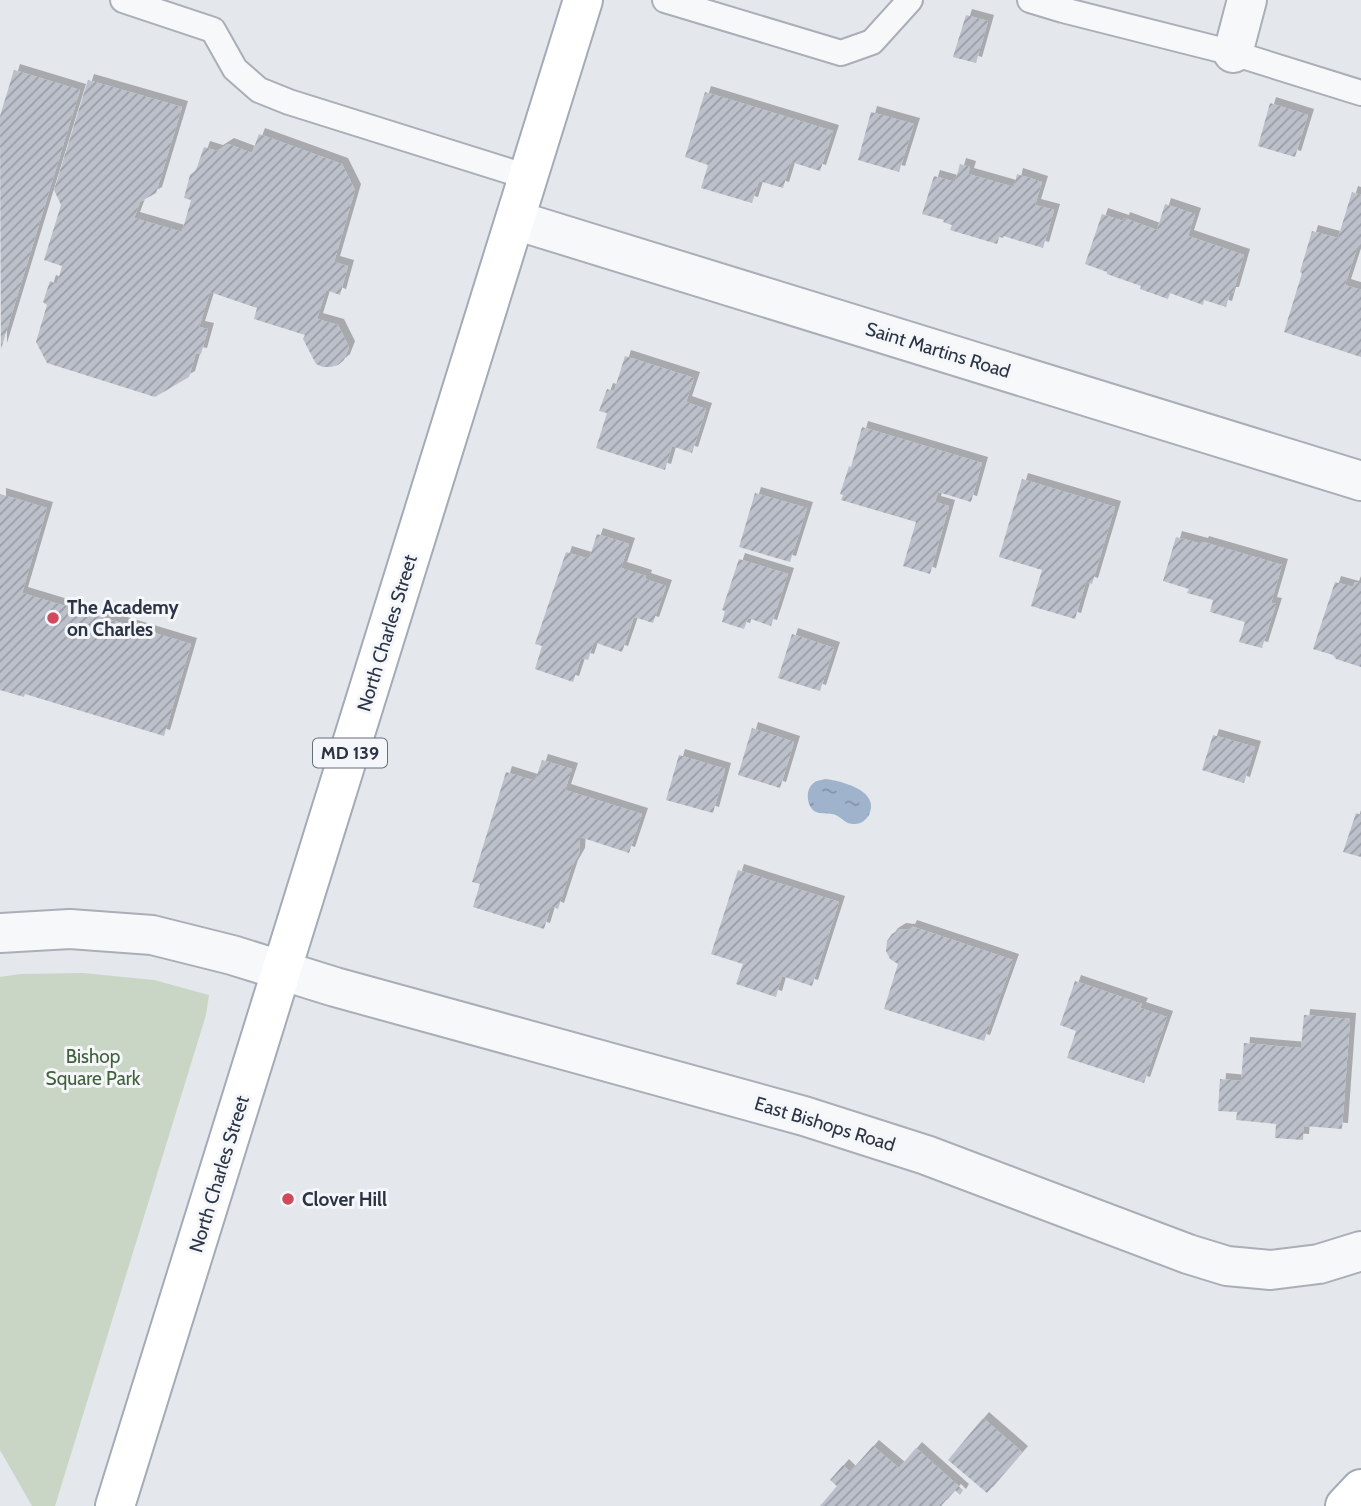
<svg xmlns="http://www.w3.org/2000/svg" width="1361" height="1506" font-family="Cabin,sans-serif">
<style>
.green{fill:#c9d6c5}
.water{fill:url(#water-ripples)}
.building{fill:url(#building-hatch);filter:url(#shadow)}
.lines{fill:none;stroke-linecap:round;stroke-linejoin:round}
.lane-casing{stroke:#a9aeb7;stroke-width:28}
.street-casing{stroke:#a9aeb7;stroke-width:42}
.primary-casing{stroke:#a3abb8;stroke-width:42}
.lane{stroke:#f7f8fa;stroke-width:24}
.street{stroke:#f7f8fa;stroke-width:38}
.primary{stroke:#fff;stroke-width:38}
.poi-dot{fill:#d1495b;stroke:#f4f6f9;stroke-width:2.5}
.labels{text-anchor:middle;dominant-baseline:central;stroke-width:6;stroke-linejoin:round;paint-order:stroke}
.shield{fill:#f4f6f9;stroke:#676e7b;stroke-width:2}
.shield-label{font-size:18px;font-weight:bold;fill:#2b3445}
.street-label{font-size:19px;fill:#2b3445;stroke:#f4f6f9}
.poi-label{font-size:19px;font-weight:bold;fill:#2b3445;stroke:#f4f6f9;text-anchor:start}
.park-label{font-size:19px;fill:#3f6138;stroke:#f4f6f9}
</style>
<defs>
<pattern id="water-ripples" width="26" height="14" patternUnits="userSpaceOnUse" patternTransform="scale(1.75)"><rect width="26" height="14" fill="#9fb4cc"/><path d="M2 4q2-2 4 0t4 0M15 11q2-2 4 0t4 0" fill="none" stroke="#8293a7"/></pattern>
<pattern id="building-hatch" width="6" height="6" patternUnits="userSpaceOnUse" patternTransform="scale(1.75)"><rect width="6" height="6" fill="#bbc0ca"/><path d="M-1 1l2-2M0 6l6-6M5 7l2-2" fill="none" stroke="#989da6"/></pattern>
<filter id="shadow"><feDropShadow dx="6" dy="-6" stdDeviation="0" flood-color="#0004"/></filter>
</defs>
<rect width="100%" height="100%" fill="#e4e7ec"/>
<!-- green -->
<path class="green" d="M 83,973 L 154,980 L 209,995 L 206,1015 L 55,1506 L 32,1506 L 0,1450 L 0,977 L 20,974 Z"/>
<!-- water -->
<path class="water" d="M 826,779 C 842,781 881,791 869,815 C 866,820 861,824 855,824 C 847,825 843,819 836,815 C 829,812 821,815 814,811 C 806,804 805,788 815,782 C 816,781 825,779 826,779 Z"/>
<!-- building -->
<path class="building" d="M 966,15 L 988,21 L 976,63 L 953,57 Z
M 14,70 L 80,90 L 1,349 L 0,116 Z
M 88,80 L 182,107 L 156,193 L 140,202 L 134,218 L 182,232 L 191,200 L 184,198 L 190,175 L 196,170 L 204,147 L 217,151 L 228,144 L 252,153 L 259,134 L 342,164 L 355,190 L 334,262 L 348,266 L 340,295 L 326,290 L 317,319 L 338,325 L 349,347 L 344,360 L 338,365 L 331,367 L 323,367 L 316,364 L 303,339 L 305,335 L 254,319 L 257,308 L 210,292 L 199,327 L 208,329 L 201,354 L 196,353 L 189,377 L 155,397 L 47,363 L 36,342 L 47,305 L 43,302 L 50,281 L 57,284 L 62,266 L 44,260 L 61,205 L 54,190 Z
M 705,92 L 833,131 L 820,171 L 791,162 L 783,188 L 759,181 L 752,203 L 701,188 L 708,165 L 685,157 Z
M 1270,103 L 1308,115 L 1295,157 L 1258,146 Z
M 871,112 L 914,124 L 899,172 L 858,160 Z
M 960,164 L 970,167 L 968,174 L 1014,187 L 1017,174 L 1042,182 L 1035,205 L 1054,210 L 1043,248 L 1000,235 L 997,244 L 950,230 L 952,225 L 943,222 L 944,220 L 922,214 L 934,176 L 955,182 Z
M 1352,192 L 1361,195 L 1361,246 L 1358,245 L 1345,285 L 1361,290 L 1361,357 L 1284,332 L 1302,273 L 1300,272 L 1312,231 L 1338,238 Z
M 1165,204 L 1195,214 L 1188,236 L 1244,255 L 1233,293 L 1230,293 L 1226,307 L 1204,300 L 1203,305 L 1170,293 L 1168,299 L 1140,289 L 1141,286 L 1107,274 L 1107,272 L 1085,264 L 1102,214 L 1123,221 L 1124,218 L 1157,230 Z
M 625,356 L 694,378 L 686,402 L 706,409 L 692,453 L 672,446 L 665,470 L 596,448 L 607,413 L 599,411 L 607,389 L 614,391 Z
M 862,427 L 982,463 L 971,502 L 938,492 L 935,502 L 949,506 L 930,574 L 903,566 L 916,522 L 841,500 L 843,495 L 840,494 L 849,466 L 851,467 Z
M 1022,479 L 1115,507 L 1092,584 L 1086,582 L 1075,619 L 1031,606 L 1042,570 L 999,557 Z
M 755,493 L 807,508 L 790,562 L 739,547 Z
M 0,494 L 47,508 L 22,593 L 191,644 L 164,736 L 25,694 L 24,697 L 0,690 Z
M 597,534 L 629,544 L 621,568 L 646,576 L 645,579 L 666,586 L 653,623 L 634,617 L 622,652 L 594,642 L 588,660 L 581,658 L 573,682 L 535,669 L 542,646 L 535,644 L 566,552 L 589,559 Z
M 1176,537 L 1202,544 L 1203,542 L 1282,565 L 1271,603 L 1276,604 L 1262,648 L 1239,642 L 1245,622 L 1210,612 L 1213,600 L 1187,593 L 1189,589 L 1163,581 Z
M 739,559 L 788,574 L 771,626 L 748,618 L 744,629 L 722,622 L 725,611 L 722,610 Z
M 1335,582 L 1353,587 L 1355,582 L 1361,584 L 1361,667 L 1336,659 L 1333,655 L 1313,649 Z
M 792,634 L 834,648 L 820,691 L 778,678 Z
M 752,728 L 794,742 L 780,788 L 738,775 Z
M 1213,735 L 1255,747 L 1244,783 L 1202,770 Z
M 679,755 L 725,769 L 713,813 L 666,800 Z
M 542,760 L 572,769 L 565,790 L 642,814 L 629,853 L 580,837 L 579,854 L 572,866 L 558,909 L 551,906 L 544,929 L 473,907 L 480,884 L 472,882 L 506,772 L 535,781 Z
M 1356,813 L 1361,815 L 1361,857 L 1343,852 Z
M 738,870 L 839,902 L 812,986 L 782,976 L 776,997 L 736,984 L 743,964 L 711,954 Z
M 911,926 L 1013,960 L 984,1041 L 884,1009 L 898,964 L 890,959 L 886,951 L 887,941 L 892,934 L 900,929 L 909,930 Z
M 1075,981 L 1142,1004 L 1140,1008 L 1167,1017 L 1144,1083 L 1067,1058 L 1076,1031 L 1060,1025 Z
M 1304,1015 L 1350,1019 L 1342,1129 L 1304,1126 L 1303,1140 L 1275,1138 L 1276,1124 L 1236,1120 L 1237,1112 L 1218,1111 L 1220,1079 L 1241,1081 L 1244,1043 L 1301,1048 Z
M 983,1418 L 1022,1452 L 987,1493 L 948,1460 Z
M 873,1446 L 899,1468 L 916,1448 L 963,1490 L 960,1495 L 955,1490 L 941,1506 L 820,1506 L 837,1486 L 830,1480 L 843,1465 L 850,1472 Z"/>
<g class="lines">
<!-- lane casing -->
<g class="lane-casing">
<path id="lane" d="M 123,0 L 213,30 L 235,69 L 259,90 L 289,102 L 528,177
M 665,0 L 841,53 L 872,42 L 910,0
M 1030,0 L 1063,10 L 1233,53 L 1361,93"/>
</g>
<!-- street casing -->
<g class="street-casing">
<path id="street" d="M 1233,53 L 1247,0
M 515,220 L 1361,481
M 0,933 L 70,929 L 152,935 L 232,955 L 335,987 L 804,1116 L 926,1155 L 1188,1254 L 1227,1266 L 1271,1270 L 1319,1264 L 1361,1251"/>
</g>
<!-- primary casing -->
<g class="primary-casing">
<path id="primary" d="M 115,1506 L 583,0
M 1345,1506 L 1361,1489"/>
</g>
<!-- lane -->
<use href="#lane" class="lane"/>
<!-- street -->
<use href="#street" class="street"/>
<!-- primary -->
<use href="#primary" class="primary"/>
</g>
<!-- markers -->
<g class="poi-dot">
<circle cx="53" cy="618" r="7"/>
<circle cx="288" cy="1199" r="7"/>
</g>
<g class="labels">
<!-- shield labels -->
<rect class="shield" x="313" y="738.5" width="74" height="29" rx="5"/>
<g class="shield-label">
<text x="350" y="753">MD 139</text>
</g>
<!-- street labels -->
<g class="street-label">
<text transform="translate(938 350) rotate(17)">Saint Martins Road</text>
<text transform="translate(387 633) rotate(-73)">North Charles Street</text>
<text transform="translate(825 1124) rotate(17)">East Bishops Road</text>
<text transform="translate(219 1174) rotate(-73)">North Charles Street</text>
</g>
<!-- poi labels -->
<g class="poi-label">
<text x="67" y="607">The Academy<tspan x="67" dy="22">on Charles</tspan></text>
<text x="302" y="1199">Clover Hill</text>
</g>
<!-- park labels -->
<g class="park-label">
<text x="93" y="1056">Bishop<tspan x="93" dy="22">Square Park</tspan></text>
</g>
</g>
</svg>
